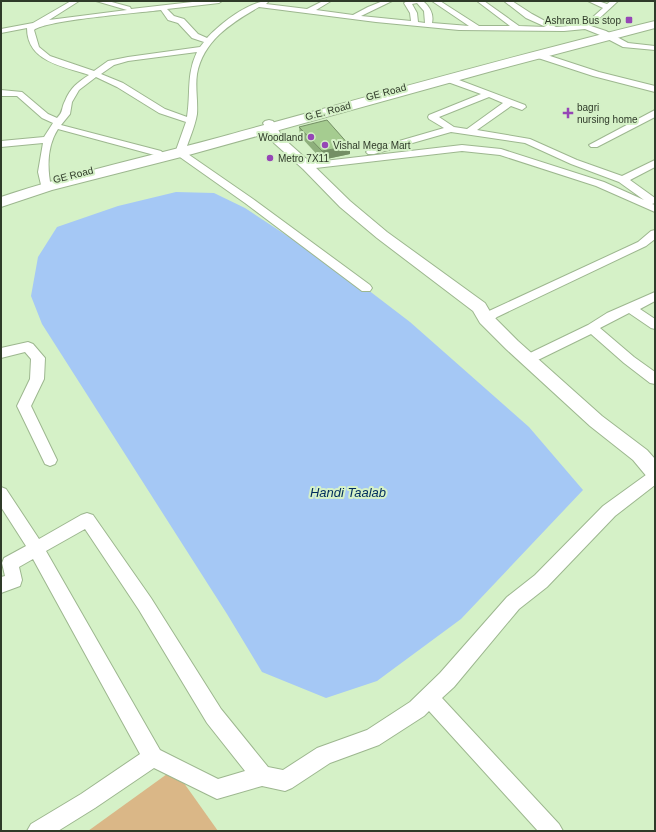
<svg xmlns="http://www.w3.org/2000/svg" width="656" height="832" font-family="Arial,sans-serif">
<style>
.green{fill:#dab787}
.water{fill:#a5c8f5}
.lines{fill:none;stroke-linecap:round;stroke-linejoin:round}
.minor-casing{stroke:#9db78f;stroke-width:2}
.tertiary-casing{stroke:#9db78f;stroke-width:2}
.primary-casing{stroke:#9db78f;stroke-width:2}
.minor{fill:#fff;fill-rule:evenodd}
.tertiary{fill:#fff;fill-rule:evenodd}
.primary{fill:#fff;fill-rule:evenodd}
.wall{fill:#8eaf7c}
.shaded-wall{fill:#748f65}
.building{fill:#a5cc90;stroke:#748f65}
.poi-dot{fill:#9646b6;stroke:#d5f1c7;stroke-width:1.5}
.labels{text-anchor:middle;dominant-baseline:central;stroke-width:4;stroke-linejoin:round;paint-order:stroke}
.far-poi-label{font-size:10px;fill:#2f3a29;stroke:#d5f1c7;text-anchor:start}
.far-street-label{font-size:10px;fill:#2f3a29;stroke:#d5f1c7}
.water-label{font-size:13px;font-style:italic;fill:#012d5d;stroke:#d5f1c7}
</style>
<rect width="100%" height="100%" fill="#d5f1c7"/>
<!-- green -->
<path class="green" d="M 174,769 L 218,831 L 88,831 Z"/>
<!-- water -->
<path class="water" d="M 176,192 L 214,193 L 245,208 L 359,283 L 410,322 L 529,427 L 583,490 L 461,619 L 377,681 L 326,698 L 262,672 L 227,614 L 42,324 L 31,296 L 38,257 L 57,227 L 118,206 Z"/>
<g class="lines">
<!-- minor casing -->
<g class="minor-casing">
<path id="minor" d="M 71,1 L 79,1 L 49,20 L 127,10 L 96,1 L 108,1 L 130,7 L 131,9 L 201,1 L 222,1 L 219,3 L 167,9 L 174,16 L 184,19 L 198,34 L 207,38 C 221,23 249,1 269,1 L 266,4 L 307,9 L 323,1 L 331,1 L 316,10 L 353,15 L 368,7 L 383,1 L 392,1 L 361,16 L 411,21 L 410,13 L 404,3 L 407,1 L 423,1 C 430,7 434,14 432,23 L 469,26 L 432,1 L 440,1 L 479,26 L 510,26 L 477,1 L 484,1 L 519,26 L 546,27 L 526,18 L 504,1 L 512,1 L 532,14 L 556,27 L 584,25 L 603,8 L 588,1 L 598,1 L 607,4 L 611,1 L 618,1 L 591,26 L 606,31 L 628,43 L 655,46 L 655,50 L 623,47 L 600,35 L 585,29 L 564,31 L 459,30 L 376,22 L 259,7 C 231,23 203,41 197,74 C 195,87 198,101 197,114 C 195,127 189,139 185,152 L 253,199 L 370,285 L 372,288 L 370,291 L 362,291 L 245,203 L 177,155 L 175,153 L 186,122 L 159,113 L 117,87 L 96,77 L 79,90 L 72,102 L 70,114 L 61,125 L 161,151 L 163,153 L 158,156 L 58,129 C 47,146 47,168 51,187 L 50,189 L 42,189 L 38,172 L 43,143 L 1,147 L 1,141 L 44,137 L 53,123 L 42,118 L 17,96 L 1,96 L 1,90 L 22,92 L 48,114 L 57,118 C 64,111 61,108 65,101 C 70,88 78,82 89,75 C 63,66 27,62 27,28 L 1,33 L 1,29 L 33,23 ZM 417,3 L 424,11 L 425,23 L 418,22 L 417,13 L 412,4 ZM 161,10 L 168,20 L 178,23 L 192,38 L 204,42 L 200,47 L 128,57 L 108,61 L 94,71 L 50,56 L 39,47 L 34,30 C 46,20 139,13 161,10 ZM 197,52 C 186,75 191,93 187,117 L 165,109 L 123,83 L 101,74 L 114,65 L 128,61 Z
M 535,53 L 541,53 L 599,72 L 655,86 L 655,92 L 593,76 L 535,57 Z
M 445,77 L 451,77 L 525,105 L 526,107 L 522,110 L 511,106 L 477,130 L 530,139 L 577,160 L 622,176 L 655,160 L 655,167 L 630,180 L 655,198 L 655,203 L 652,204 L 655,205 L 655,212 L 596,186 L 500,155 L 462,151 L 307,169 L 302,166 L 307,163 L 462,145 L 501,149 L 604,182 L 644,200 L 619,182 L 571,164 L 525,143 L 451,132 L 374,154 L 368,154 L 366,152 L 368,150 L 444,128 L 429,119 L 428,117 L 429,115 L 481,94 L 445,81 L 444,79 ZM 489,97 L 503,103 L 467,129 L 454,127 L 439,117 Z
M 655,110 L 655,117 L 597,147 L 591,147 L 589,145 Z
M 655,230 L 655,239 L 646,246 L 497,317 C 492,321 488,324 482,322 L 480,319 L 489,311 L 638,242 L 651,231 Z
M 655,292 L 655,301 L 640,309 L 655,319 L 655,329 L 651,328 L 629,313 L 600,328 L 634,357 L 655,372 L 655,384 L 650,383 L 624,363 L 591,334 L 540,359 L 535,361 L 530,359 L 529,356 L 530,353 L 588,325 L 607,313 Z
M 28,342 L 33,344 L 45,358 L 44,379 L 31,406 L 57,460 L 55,464 L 50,466 L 45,464 L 17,406 L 30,379 L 31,359 L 25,352 L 1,358 L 1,348 Z
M 655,470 L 655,485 L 615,516 L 547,587 L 519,609 L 454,687 L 442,698 L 559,824 L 563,831 L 538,831 L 429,711 L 424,716 L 379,745 L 330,763 L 292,788 L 285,791 L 262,786 L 217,799 L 154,768 L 95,808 L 58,831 L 27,831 L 31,824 L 81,794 L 140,754 L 33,559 L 19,567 L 22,580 L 20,586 L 1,593 L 1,577 L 5,576 L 2,563 L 4,558 L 26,546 L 1,507 L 1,487 L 6,489 L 39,539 L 81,515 L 87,513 L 93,515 L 151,598 L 221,709 L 268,767 L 283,770 L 317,748 L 367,730 L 410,702 L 440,673 L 507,597 L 535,575 L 603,506 L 650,472 ZM 85,529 L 139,610 L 207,723 L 245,771 L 218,779 L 160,750 L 46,551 Z"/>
</g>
<!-- tertiary casing -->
<g class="tertiary-casing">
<path id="tertiary" d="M 269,120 L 273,121 L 283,138 L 311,163 L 350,201 L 387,232 L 485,303 L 492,315 L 518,341 L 602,416 L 647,450 L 655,459 L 655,480 L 648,478 L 633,460 L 590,426 L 506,349 L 480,323 L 473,311 L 377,238 L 340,207 L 303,169 L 274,143 L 263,123 L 265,121 Z"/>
</g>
<!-- primary casing -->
<g class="primary-casing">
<path id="primary" d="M 655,21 L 655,28 L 492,71 L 185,156 L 52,190 L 1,207 L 1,197 C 75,172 152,156 228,135 C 370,96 512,56 655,21 Z"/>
</g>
<!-- minor -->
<use href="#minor" class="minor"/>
<!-- tertiary -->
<use href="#tertiary" class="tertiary"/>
<!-- primary -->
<use href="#primary" class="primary"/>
</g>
<!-- wall -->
<path class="wall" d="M 299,127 L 350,146 L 350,154 L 322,160 L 300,136 Z"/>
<!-- shaded-wall -->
<path class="shaded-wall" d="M 350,146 L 350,154 L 322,160 L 322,151 Z"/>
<!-- building -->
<path class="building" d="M 327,120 L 350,146 L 322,151 L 299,127 Z"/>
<!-- markers -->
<g class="poi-dot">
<rect x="625" y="16" width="8" height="8" rx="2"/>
<path d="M566 107h4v4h4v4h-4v4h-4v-4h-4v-4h4z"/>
<circle cx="311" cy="137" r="4"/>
<circle cx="325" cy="145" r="4"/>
<circle cx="270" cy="158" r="4"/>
</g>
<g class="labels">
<!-- far-poi labels -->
<g class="far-poi-label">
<text x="621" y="20" text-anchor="end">Ashram Bus stop</text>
<text x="577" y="107">bagri<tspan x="577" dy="12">nursing home</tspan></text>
<text x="303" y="137" text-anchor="end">Woodland</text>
<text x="333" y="145">Vishal Mega Mart</text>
<text x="278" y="158">Metro 7X11</text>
</g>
<!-- far-street labels -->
<g class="far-street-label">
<text transform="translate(386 92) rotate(-15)">GE Road</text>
<text transform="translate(328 111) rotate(-15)">G.E. Road</text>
<text transform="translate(73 175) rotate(-14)">GE Road</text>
</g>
<!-- water labels -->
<g class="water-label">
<text x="348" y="492">Handi Taalab</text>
</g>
</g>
<!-- border -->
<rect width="656" height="832" fill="none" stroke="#2f3a29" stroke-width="4"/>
</svg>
